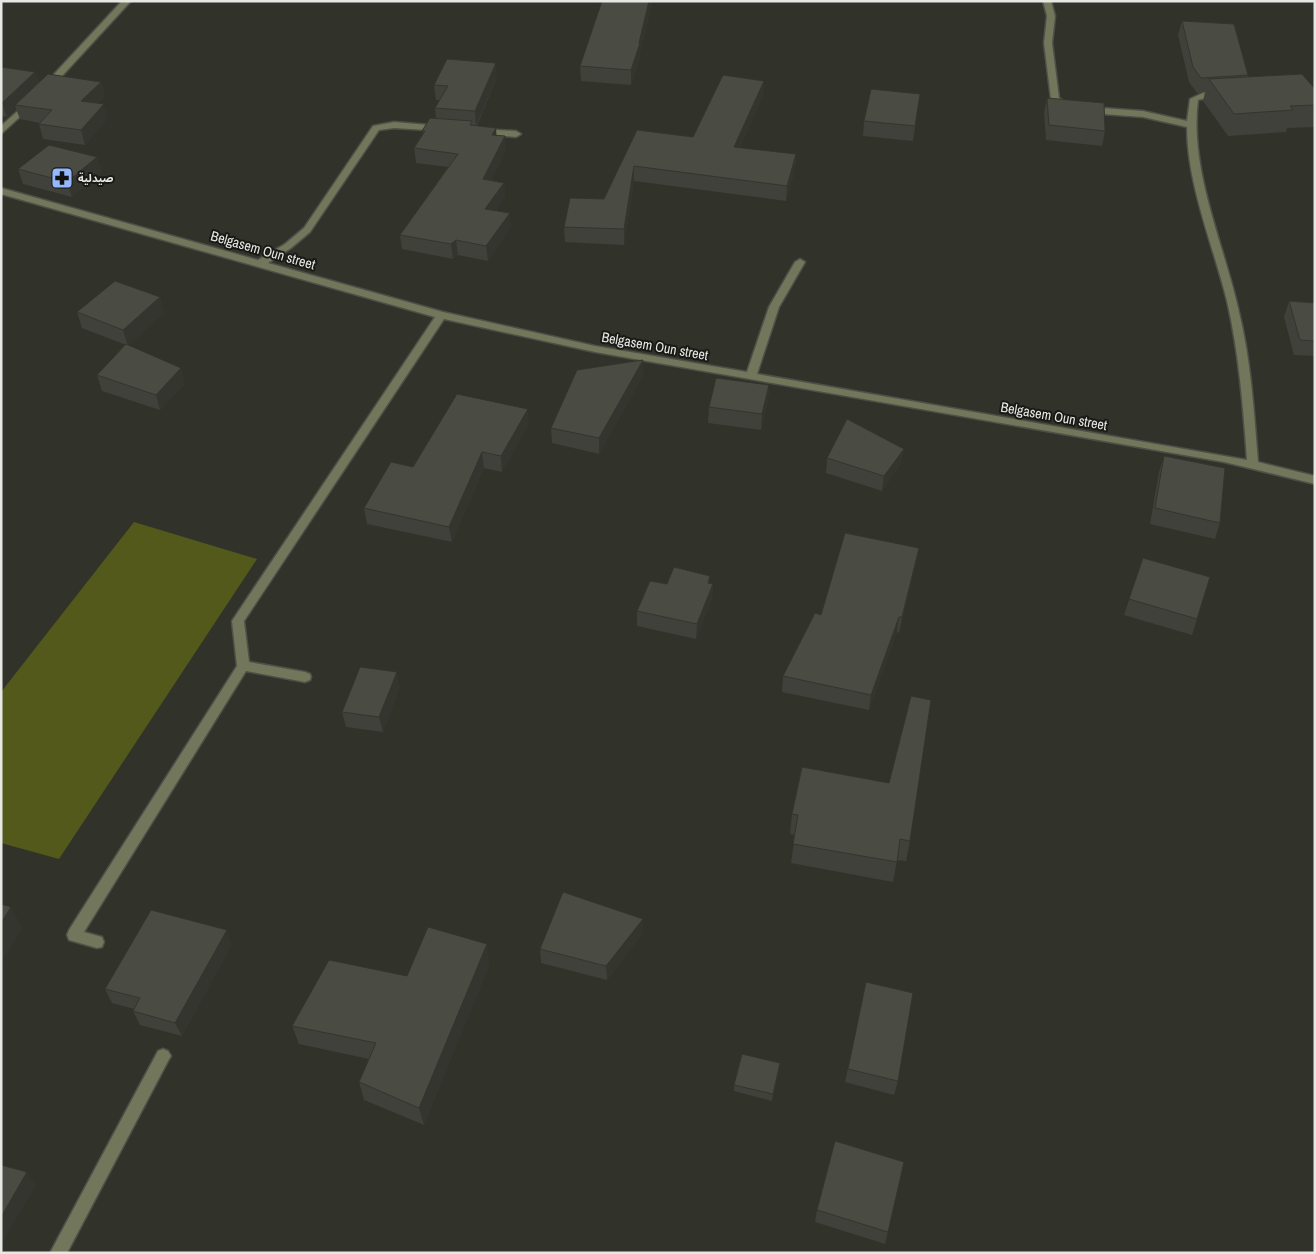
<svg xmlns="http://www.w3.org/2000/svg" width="1316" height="1254" font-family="'Archivo Narrow','Noto Sans Arabic',sans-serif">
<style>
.green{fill:#53581b}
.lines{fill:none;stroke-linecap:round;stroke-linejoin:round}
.minor-casing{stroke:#4e4f48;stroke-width:3}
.minor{fill:#72765a;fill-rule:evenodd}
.wall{fill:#40413a}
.shaded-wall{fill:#34352f}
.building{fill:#4a4c43;stroke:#34352f}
.labels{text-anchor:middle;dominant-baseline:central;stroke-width:4;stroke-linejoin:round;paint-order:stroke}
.far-poi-label{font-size:11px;font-weight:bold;fill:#e7e8e3;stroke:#191a16;text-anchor:start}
.street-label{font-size:14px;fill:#e7e8e3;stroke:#191a16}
</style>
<rect width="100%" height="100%" fill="#31322a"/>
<!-- green -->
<path class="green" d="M 134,522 L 257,559 L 59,859 L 1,843 L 1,692 Z"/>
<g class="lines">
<!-- minor casing -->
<g class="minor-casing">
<path id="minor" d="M 122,1 L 131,1 L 50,89 L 44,89 L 44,85 Z
M 1043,1 L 1051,1 L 1055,16 L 1052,43 L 1059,98 L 1072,106 L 1072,110 L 1059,107 L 1051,99 L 1044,43 L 1047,16 Z
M 1205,92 L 1220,93 L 1224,96 C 1218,101 1206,97 1198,100 C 1189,170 1224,244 1239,312 C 1251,361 1254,412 1258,462 L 1315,476 L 1315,484 L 1224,462 L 595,352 L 444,319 L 244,621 L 249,662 L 305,672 L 310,674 L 311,677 L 310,680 L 305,682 L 246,671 L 84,932 L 102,937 L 104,942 L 102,947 L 97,948 L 69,940 L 67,935 L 69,930 L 237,666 L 232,621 L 234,618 L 435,317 L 1,194 L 1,188 L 258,260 L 285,244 L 304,228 L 373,126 L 394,122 L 441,126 L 445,129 L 444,131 L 394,128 L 379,130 L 310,232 L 291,248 L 268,263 L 443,312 L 595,346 L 747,372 L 769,307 L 795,262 L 800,259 L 805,262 L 779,307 L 757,374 L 1247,460 C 1243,406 1239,353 1227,301 C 1213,245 1187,184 1187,127 L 1143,117 L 1089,113 L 1085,110 L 1089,107 L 1143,111 L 1187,121 L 1190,99 Z
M 31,99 L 34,100 L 34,104 L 1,134 L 1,126 Z
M 481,129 L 516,131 L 521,134 L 516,137 L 478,134 L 477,132 Z
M 163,1049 L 168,1051 L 171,1056 L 168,1061 L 67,1253 L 50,1253 L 158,1051 Z"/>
</g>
<!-- minor -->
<use href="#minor" class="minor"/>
</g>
<!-- wall -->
<path class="wall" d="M 652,5 L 640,52 L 640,57 L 631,85 L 581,81 L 580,66 Z
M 1182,21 L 1248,75 L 1248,77 L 1315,89 L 1315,127 L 1287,128 L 1286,132 L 1228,136 L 1203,101 L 1205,92 L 1197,93 L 1189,82 L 1178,35 Z
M 1,67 L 35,72 L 39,83 L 101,82 L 105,96 L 98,103 L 108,118 L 85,145 L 43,139 L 39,124 L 40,123 L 20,119 L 16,109 L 7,117 L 1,116 Z
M 497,77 L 477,126 L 496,128 L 496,135 L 506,151 L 491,180 L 504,183 L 505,197 L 496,210 L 511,227 L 488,261 L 458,255 L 453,259 L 402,249 L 400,235 L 448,167 L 416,163 L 414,148 L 423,135 L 422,131 L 436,119 L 435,108 L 440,100 L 436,100 L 434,85 Z
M 764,81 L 763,96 L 740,148 L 796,154 L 795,169 L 786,201 L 634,181 L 624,245 L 565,242 L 564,227 L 604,199 L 637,130 L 693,137 Z
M 920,94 L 913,141 L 863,136 L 864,121 Z
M 1047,98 L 1105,131 L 1102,146 L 1046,140 L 1044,113 Z
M 97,157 L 101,172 L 72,197 L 23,184 L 18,169 Z
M 160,297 L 164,313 L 129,345 L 185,384 L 160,410 L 102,391 L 97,375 L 126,345 L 82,328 L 77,312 Z
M 1289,301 L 1315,303 L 1315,356 L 1294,355 L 1284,317 Z
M 643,360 L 643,376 L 599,454 L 552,443 L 551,428 Z
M 769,385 L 768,400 L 761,430 L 708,423 L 709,407 Z
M 529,424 L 502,472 L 484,468 L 452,542 L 367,524 L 364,508 L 413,467 Z
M 1164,456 L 1220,523 L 1215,539 L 1150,524 L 1159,472 Z
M 827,458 L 901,464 L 882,491 L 826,473 Z
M 919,548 L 916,563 L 899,633 L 897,632 L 869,710 L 782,692 L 783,676 L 821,615 Z
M 1143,558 L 1197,619 L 1192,635 L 1124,615 Z
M 710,576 L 710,584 L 713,584 L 712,599 L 696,639 L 637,626 L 637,611 L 667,584 Z
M 400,687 L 383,732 L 346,727 L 342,712 Z
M 802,767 L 910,841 L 906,861 L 897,860 L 893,882 L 791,863 L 795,835 L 790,834 L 792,814 Z
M 643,919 L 643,933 L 607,980 L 541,963 L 540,949 Z
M 232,944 L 182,1036 L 140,1025 L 133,1011 L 134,1009 L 112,1003 L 105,989 Z
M 490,963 L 424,1125 L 364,1100 L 359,1082 L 369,1059 L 299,1044 L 292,1026 L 407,976 Z
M 866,982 L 898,1081 L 894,1095 L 845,1082 Z
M 779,1070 L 772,1101 L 734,1091 L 734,1085 Z
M 817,1210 L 888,1232 L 885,1244 L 815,1222 Z"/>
<!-- shaded-wall -->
<path class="shaded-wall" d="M 649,1 L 652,1 L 652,5 L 640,52 L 640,57 L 631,85 L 631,70 Z
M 496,63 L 497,77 L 476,126 L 475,111 Z
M 35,72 L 40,87 L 15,105 L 16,109 L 7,117 L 2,103 Z
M 764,81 L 763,96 L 734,162 L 734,147 Z
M 101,82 L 105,96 L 85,115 L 81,101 Z
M 104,104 L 108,118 L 85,145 L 81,130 Z
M 496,128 L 497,143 L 492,135 Z
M 505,136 L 506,151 L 484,193 L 483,179 Z
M 796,154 L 795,169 L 786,201 L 787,186 Z
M 97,157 L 101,172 L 72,197 L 67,182 Z
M 634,166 L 634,181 L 624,245 L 624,229 Z
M 504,183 L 505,197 L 487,223 L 485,209 Z
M 510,213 L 511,227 L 488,261 L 486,246 Z
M 456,240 L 458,255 L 453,259 L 451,244 Z
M 160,297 L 164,313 L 128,346 L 123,330 Z
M 643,360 L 643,376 L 599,454 L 599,438 Z
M 181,368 L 185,384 L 160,410 L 156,395 Z
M 769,385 L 768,400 L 761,430 L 762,414 Z
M 528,409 L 529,424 L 502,472 L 501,456 Z
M 904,449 L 901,464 L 882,491 L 884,476 Z
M 482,452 L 484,468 L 452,542 L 449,527 Z
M 919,548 L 916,563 L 899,633 L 902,617 Z
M 710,576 L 710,591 L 713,584 L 712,599 L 696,639 L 697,624 L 708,583 Z
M 899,617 L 897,632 L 869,710 L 871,695 Z
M 397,672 L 400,687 L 383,732 L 379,717 Z
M 11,907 L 23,928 L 1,963 L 1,923 Z
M 643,919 L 643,933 L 607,980 L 606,966 Z
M 227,930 L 232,944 L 182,1036 L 175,1023 Z
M 487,944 L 490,963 L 424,1125 L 419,1108 Z
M 780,1063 L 779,1070 L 772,1101 L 773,1094 Z
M 27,1172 L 36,1185 L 1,1245 L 1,1217 Z"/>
<!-- building -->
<path class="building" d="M 602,1 L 649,1 L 639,43 L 640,43 L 631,70 L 580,66 Z
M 1182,21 L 1234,24 L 1248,75 L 1201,78 L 1193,67 Z
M 447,59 L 496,63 L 475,111 L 435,108 L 448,86 L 434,85 Z
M 1,67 L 35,72 L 2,103 L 1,103 Z
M 48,74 L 101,82 L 81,101 L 104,104 L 81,130 L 39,124 L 52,110 L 15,105 Z
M 1302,74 L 1315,89 L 1315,105 L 1290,106 L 1293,110 L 1234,114 L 1209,79 Z
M 723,75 L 764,81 L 734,147 L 796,154 L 787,186 L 634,166 L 624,229 L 564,227 L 570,198 L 604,199 L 637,130 L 693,137 Z
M 871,89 L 920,94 L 915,126 L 864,121 Z
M 1047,98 L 1104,103 L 1105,131 L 1049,125 Z
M 430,118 L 472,121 L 470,125 L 496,128 L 492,135 L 505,136 L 483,179 L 504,183 L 485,209 L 510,213 L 486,246 L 456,240 L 451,244 L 400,235 L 458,154 L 414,148 L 425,131 L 422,131 Z
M 49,145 L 97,157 L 67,182 L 18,169 Z
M 115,281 L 160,297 L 123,330 L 77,312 Z
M 1289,301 L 1315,303 L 1315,341 L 1300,340 Z
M 126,344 L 181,368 L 156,395 L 97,375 Z
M 643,360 L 599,438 L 551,428 L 577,370 Z
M 716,378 L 769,385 L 762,414 L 709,407 Z
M 457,394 L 528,409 L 501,456 L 482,452 L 449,527 L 364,508 L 391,462 L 413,467 Z
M 847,419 L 904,449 L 884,476 L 827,458 Z
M 1164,456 L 1225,468 L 1220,523 L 1155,508 Z
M 845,533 L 919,548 L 902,617 L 899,617 L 871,695 L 783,676 L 815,613 L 821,615 Z
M 1143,558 L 1210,577 L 1197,619 L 1129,599 Z
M 674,567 L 710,576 L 708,583 L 713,584 L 697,624 L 637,611 L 650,581 L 667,584 Z
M 360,667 L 397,672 L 379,717 L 342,712 Z
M 911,696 L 931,700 L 910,841 L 900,839 L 897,862 L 793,844 L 798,815 L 792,814 L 802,767 L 889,783 Z
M 563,892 L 643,919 L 606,966 L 540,949 Z
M 1,904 L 11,907 L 1,923 Z
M 151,910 L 227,930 L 175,1023 L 133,1011 L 140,998 L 105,989 Z
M 428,927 L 487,944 L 419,1108 L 359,1082 L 376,1043 L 292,1026 L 329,960 L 407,976 Z
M 866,982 L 913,993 L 898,1081 L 848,1069 Z
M 742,1054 L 780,1063 L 773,1094 L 734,1085 Z
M 835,1141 L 904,1162 L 888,1232 L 817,1210 Z
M 1,1165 L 27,1172 L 1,1217 Z"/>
<!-- icons -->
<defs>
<g id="pharmacy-square" transform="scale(1.125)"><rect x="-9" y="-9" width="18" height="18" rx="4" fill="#95b7fd" stroke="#191a16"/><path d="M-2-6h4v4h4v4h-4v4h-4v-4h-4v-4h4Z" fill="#111"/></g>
</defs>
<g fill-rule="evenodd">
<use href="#pharmacy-square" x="62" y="178"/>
</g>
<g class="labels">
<!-- far-poi labels -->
<g class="far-poi-label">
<text x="78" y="178">صيدلية</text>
</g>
<!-- street labels -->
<g class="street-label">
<text transform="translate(263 250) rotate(16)">Belgasem Oun street</text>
<text transform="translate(655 346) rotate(10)">Belgasem Oun street</text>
<text transform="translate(1054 416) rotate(10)">Belgasem Oun street</text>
</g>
</g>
<!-- border -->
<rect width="1316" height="1254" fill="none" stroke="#e7e8e3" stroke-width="5"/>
</svg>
